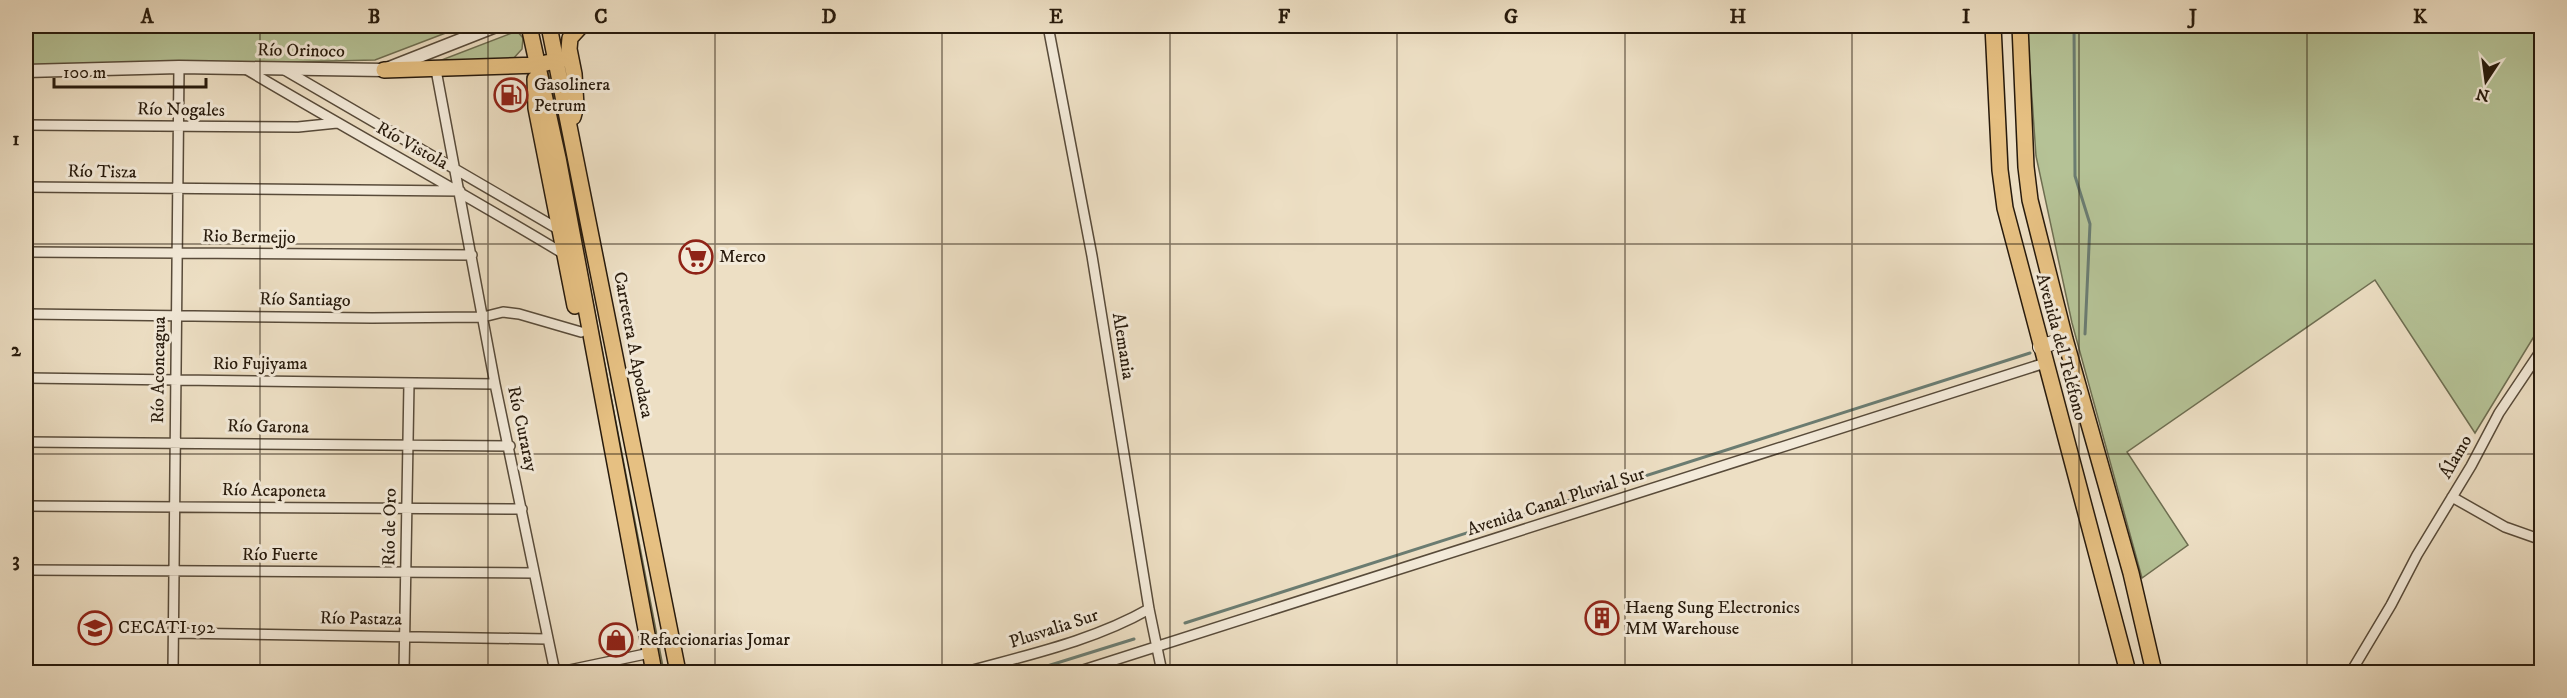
<svg xmlns="http://www.w3.org/2000/svg" width="2567" height="698" font-family="'IM FELL DW Pica',serif">
<style>
.green{fill:#b5c296;stroke:#6e6e51;stroke-width:1.5}
.lines{fill:none;stroke-linecap:round;stroke-linejoin:round}
.stream{stroke:#6b7c71;stroke-width:3}
.minor-casing{stroke:#584b3a;stroke-width:12}
.tertiary-casing{stroke:#584b3a;stroke-width:15}
.secondary-casing{stroke:#271a0c;stroke-width:16}
.primary-casing{stroke:#271a0c;stroke-width:18}
.minor{stroke:#f3ead9;stroke-width:9}
.tertiary{stroke:#f3ead9;stroke-width:12}
.secondary{stroke:#f3ead9;stroke-width:14}
.primary{stroke:#e6c082;stroke-width:15}
.grid{fill:none;stroke:#271a0c;stroke-width:1.5;stroke-opacity:0.55}
.labels{text-anchor:middle;dominant-baseline:central;stroke-width:6;stroke-linejoin:round;paint-order:stroke}
.street-label{font-size:18px;fill:#271a0c;stroke:#f3ead9}
.poi-label{font-size:18px;fill:#271a0c;stroke:#f3ead9;text-anchor:start}
.neatline{fill:none;stroke:#271a0c;stroke-width:2}
.grid-label{font-size:20px;text-anchor:middle;font-weight:bold;fill:#271a0c}
</style>
<rect width="100%" height="100%" fill="#eddfc4"/>
<filter id="stains"><feTurbulence type="fractalNoise" baseFrequency=".00333" numOctaves="4"/><feColorMatrix values="0 0 0 0 .2 0 0 0 0 .09 0 0 0 0 .02 0 0 0 .5 -.17"/></filter>
<radialGradient id="worn" r=".72"><stop offset=".6" stop-color="#630" stop-opacity="0"/><stop offset="1" stop-color="#630" stop-opacity=".3"/></radialGradient>
<!-- green -->
<path class="green" d="M 26,26 L 464,26 L 375,60 L 26,68 Z
M 2027,26 L 2541,26 L 2541,325 L 2475,433 L 2375,280 L 2127,452 L 2188,545 L 2142,578 L 2072,323 L 2036,156 Z
M 517,31 L 523,38 L 522,49 L 513,59 L 426,66 Z
M 548,72 L 550,79 L 664,672 L 658,672 Z"/>
<g class="lines">
<!-- stream -->
<path class="stream" d="M 2074,26 L 2075,176 L 2090,224 L 2085,334
M 1185,623 L 2030,353
M 1028,672 L 1134,639"/>
<!-- minor casing -->
<g class="minor-casing">
<path id="minor" d="M 1048,26 L 1092,256 L 1149,609 L 1162,672
M 215,28 L 340,26
M 244,68 C 350,131 458,190 564,254
M 283,69 L 558,229
M 436,70 L 495,384 L 555,672
M 26,125 L 298,127 L 337,123
M 26,187 L 460,191
M 26,252 L 472,255
M 26,314 L 372,318 L 483,317 L 503,312 L 519,314 L 581,332
M 26,378 L 495,384
M 26,442 L 510,446
M 2452,497 L 2505,527 L 2542,540
M 26,506 L 522,509
M 26,570 L 534,573
M 174,633 L 547,639
M 173,672 L 179,67
M 404,672 L 409,383
M 560,672 L 650,653
M 966,672 C 1027,655 1093,641 1149,609
M 1077,672 L 2045,363
M 2351,672 L 2391,605 L 2417,555 L 2471,466 L 2499,413 L 2542,349"/>
</g>
<!-- tertiary casing -->
<g class="tertiary-casing">
<path id="tertiary" d="M 26,71 L 179,67 L 384,70 L 496,26"/>
</g>
<!-- secondary casing -->
<g class="secondary-casing">
<path id="secondary" d="M 2040,347 L 2065,339"/>
</g>
<!-- primary casing -->
<g class="primary-casing">
<path id="primary" d="M 529,26 L 558,158 L 654,672
M 549,26 L 678,672
M 1993,26 L 2000,170 L 2005,208 L 2128,672
M 2020,26 L 2026,167 L 2030,200 L 2065,339 L 2131,573 L 2154,672
M 384,70 L 538,65 L 570,57
M 535,79 L 536,108 L 575,306
M 573,117 L 576,106 L 574,74 L 569,49 L 570,38 L 581,26"/>
</g>
<!-- minor -->
<use href="#minor" class="minor"/>
<!-- tertiary -->
<use href="#tertiary" class="tertiary"/>
<!-- secondary -->
<use href="#secondary" class="secondary"/>
<!-- primary -->
<use href="#primary" class="primary"/>
</g>
<!-- grid -->
<path class="grid" d="M 260,26 L 260,672M 488,26 L 488,672M 715,26 L 715,672M 942,26 L 942,672M 1170,26 L 1170,672M 1397,26 L 1397,672M 1625,26 L 1625,672M 1852,26 L 1852,672M 2079,26 L 2079,672M 2307,26 L 2307,672M 26,244 L 2542,244M 26,454 L 2542,454"/>
<!-- icons -->
<defs>
<g id="fuel-ring" transform="scale(1.725)"><circle r="9.5" fill="#f3ead9" stroke="#8f2418" stroke-width="1.5"/><path d="M-5.5-6h7V0h2V4h1.3V-2.5L3-4.5l.8-.8L6-3V5H2.5V1h-1V6h-7ZM-4.2-4.7v3.2H.2V-4.7Z" fill="#8f2418"/></g>
<g id="supermarket-ring" transform="scale(1.725)"><circle r="9.5" fill="#f3ead9" stroke="#8f2418" stroke-width="1.5"/><path d="M-6-5.5h2.5l.6 2H6L4.5 2H-2.5L-4.4-4H-6ZM-1.5 3.2a1.3 1.3 0 1 0 .1 0ZM3 3.2a1.3 1.3 0 1 0 .1 0Z" fill="#8f2418"/></g>
<g id="building-ring" transform="scale(1.725)"><circle r="9.5" fill="#f3ead9" stroke="#8f2418" stroke-width="1.5"/><path d="M-4-6H4V6H1V3H-1V6H-4ZM-2.5-4.3h1.7v1.8h-1.7ZM.8-4.3h1.7v1.8H.8ZM-2.5-1h1.7V.8h-1.7ZM.8-1h1.7V.8H.8Z" fill="#8f2418"/></g>
<g id="school-ring" transform="scale(1.725)"><circle r="9.5" fill="#f3ead9" stroke="#8f2418" stroke-width="1.5"/><path d="M0-5L7-2L0 1L-7-2ZM-4 1L0 2.5L4 1V4Q0 6-4 4Z" fill="#8f2418"/></g>
<g id="shop-ring" transform="scale(1.725)"><circle r="9.5" fill="#f3ead9" stroke="#8f2418" stroke-width="1.5"/><path d="M-5-2.5h2.3a2.7 3.5 0 0 1 5.4 0H5L5.5 6h-11ZM-1.5-2.5h3a1.5 2.3 0 0 0-3 0Z" fill="#8f2418"/></g>
</defs>
<g fill-rule="evenodd">
<use href="#fuel-ring" x="511" y="95"/>
<use href="#supermarket-ring" x="696" y="257"/>
<use href="#building-ring" x="1602" y="618"/>
<use href="#school-ring" x="95" y="628"/>
<use href="#shop-ring" x="616" y="640"/>
</g>
<g class="labels">
<!-- street labels -->
<g class="street-label">
<text transform="translate(301 51) rotate(1)">Río Orinoco</text>
<text transform="translate(181 110) rotate(1)">Río Nogales</text>
<text transform="translate(412 146) rotate(29)">Río Vistola</text>
<text transform="translate(102 172) rotate(1)">Río Tisza</text>
<text transform="translate(249 237) rotate(1)">Rio Bermejjo</text>
<text transform="translate(305 300) rotate(1)">Río Santiago</text>
<text transform="translate(633 345) rotate(79)">Carretera A Apodaca</text>
<text transform="translate(1123 346) rotate(81)">Alemania</text>
<text transform="translate(2061 347) rotate(75)">Avenida del Teléfono</text>
<text x="260" y="364">Rio Fujiyama</text>
<text transform="translate(159 370) rotate(-89)">Río Aconcagua</text>
<text transform="translate(268 427) rotate(1)">Río Garona</text>
<text transform="translate(522 429) rotate(78)">Río Curaray</text>
<text transform="translate(2456 457) rotate(-60)">Álamo</text>
<text transform="translate(274 491) rotate(1)">Río Acaponeta</text>
<text transform="translate(1556 502) rotate(-18)">Avenida Canal Pluvial Sur</text>
<text transform="translate(390 527) rotate(-89)">Río de Oro</text>
<text x="280" y="555">Río Fuerte</text>
<text transform="translate(361 619) rotate(1)">Río Pastaza</text>
<text transform="translate(1054 629) rotate(-18)">Plusvalia Sur</text>
</g>
<!-- poi labels -->
<g class="poi-label">
<text x="534" y="85">Gasolinera<tspan x="534" dy="21">Petrum</tspan></text>
<text x="719" y="257">Merco</text>
<text x="1625" y="608">Haeng Sung Electronics<tspan x="1625" dy="21">MM Warehouse</tspan></text>
<text x="118" y="628">CECATI 192</text>
<text x="639" y="640">Refaccionarias Jomar</text>
</g>
</g>
<!-- margin -->
<rect width="2567" height="698" fill="none" stroke="#eddfc4" stroke-width="66"/>
<!-- north arrow -->
<g transform="translate(2486 81) rotate(193)" stroke="#f3ead9" stroke-width="4.5" paint-order="stroke">
<path d="M0-4.5L10 22L0 15L-10 22Z" fill="#271a0c"/>
<text y="-9" font-size="16" font-weight="bold" text-anchor="middle" fill="#271a0c">N</text>
</g>
<!-- scale -->
<path d="M54 78v9h152v-9" fill="none" stroke="#271a0c" stroke-width="3"/>
<text x="63" y="78" font-size="18" fill="#271a0c" stroke="#f3ead9" stroke-width="4.5" paint-order="stroke">100 m</text>
<rect x="33" y="33" width="2501" height="632" class="neatline"/>
<g class="grid-label">
<text x="147" y="23">A</text>
<text x="374" y="23">B</text>
<text x="601" y="23">C</text>
<text x="829" y="23">D</text>
<text x="1056" y="23">E</text>
<text x="1284" y="23">F</text>
<text x="1511" y="23">G</text>
<text x="1738" y="23">H</text>
<text x="1966" y="23">I</text>
<text x="2193" y="23">J</text>
<text x="2420" y="23">K</text>
<text x="16" y="145">1</text>
<text x="16" y="356">2</text>
<text x="16" y="566">3</text>
</g>
<rect width="100%" height="100%" filter="url(#stains)"/>
<rect width="100%" height="100%" fill="url(#worn)"/>
</svg>
